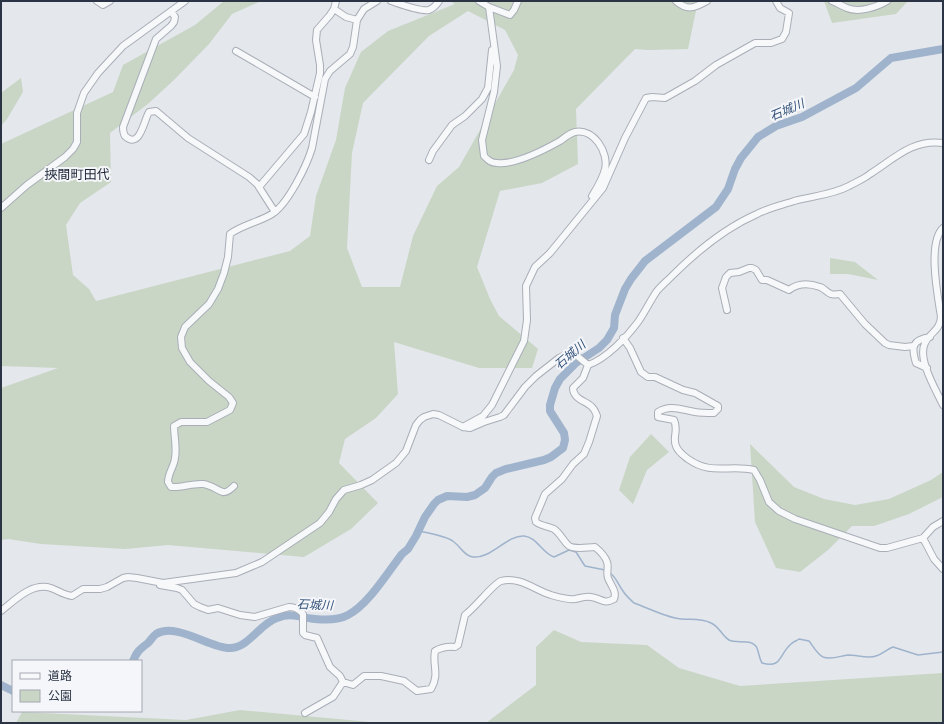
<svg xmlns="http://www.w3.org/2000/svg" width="944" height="724" font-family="'DejaVu Sans','Noto Sans JP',sans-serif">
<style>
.green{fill:#c9d6c5;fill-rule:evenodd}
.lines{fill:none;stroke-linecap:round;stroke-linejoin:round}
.stream{stroke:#9fb4cc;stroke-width:1.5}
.river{stroke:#9fb4cc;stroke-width:8}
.minor-casing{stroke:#a9aeb7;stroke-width:8}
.minor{stroke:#f7f8fa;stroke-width:6}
.labels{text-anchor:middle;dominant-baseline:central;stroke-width:4;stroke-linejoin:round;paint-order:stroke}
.water-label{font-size:12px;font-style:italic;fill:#34527a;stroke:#f4f6f9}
.quarter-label{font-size:13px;fill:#1d2536;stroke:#f4f6f9}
</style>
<rect width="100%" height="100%" fill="#e4e7ec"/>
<!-- green -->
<path class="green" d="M 224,1 L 261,1 L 232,14 L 209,44 L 175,79 L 149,103 L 110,133 L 111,182 L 80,203 L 66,225 L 73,275 L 89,289 L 96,301 L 290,251 L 310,236 L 316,196 L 336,140 L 345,88 L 361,52 L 388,31 L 455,4 L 450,1 L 698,1 L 688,49 L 648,50 L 635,49 L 576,109 L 578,164 L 542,183 L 500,191 L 477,267 L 490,299 L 499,316 L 538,349 L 532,368 L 479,368 L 394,342 L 398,394 L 376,418 L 345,439 L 339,463 L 378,503 L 351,529 L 304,557 L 168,545 L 125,549 L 41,544 L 8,539 L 1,540 L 1,388 L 58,368 L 1,366 L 1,144 L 113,92 L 123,65 L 195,25 ZM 468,11 L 505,30 L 518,55 L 514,70 L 459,167 L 437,186 L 413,236 L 400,287 L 362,287 L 347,248 L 352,153 L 363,103 L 429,36 Z
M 824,1 L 908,1 L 896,14 L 832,23 Z
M 21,78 L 23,92 L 7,119 L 1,126 L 1,93 Z
M 830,258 L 855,262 L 878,280 L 848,274 L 830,274 Z
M 651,434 L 669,452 L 647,470 L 633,504 L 619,490 L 630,457 Z
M 750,444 L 794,487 L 824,499 L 855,505 L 889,499 L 931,480 L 943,472 L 943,497 L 909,514 L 874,526 L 852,526 L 828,550 L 800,572 L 776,568 L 755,522 Z
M 554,630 L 581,642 L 647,645 L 679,668 L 740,686 L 943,673 L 943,723 L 486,723 L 536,685 L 536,647 Z
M 240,710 L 381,723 L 16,723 L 22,712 L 186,720 Z"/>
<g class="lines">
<!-- stream -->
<path class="stream" d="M 419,531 C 428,533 447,536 454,542 C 461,547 464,556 473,557 C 491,559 507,535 524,536 C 537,537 542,553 554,557 L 569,550 L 576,552 L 583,563 L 585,566 L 605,570
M 610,573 C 617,578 618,585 623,591 C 626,596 630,599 634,603 C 648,608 661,615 675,618 C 687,621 699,617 711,623 C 719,626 722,636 729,640 C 737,644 752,638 757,648 C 759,653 759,658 762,663 C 782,669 779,654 791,644 C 793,642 796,641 799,639 L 809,641 C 813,646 817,654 823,657 C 831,660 840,656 848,655 C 857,655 868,659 876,656 C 883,654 887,649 893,647 L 918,655 L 943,652"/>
<!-- river -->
<path class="river" d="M 133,661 C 137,651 140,649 148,643 C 151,640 153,636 156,634 C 176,622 210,648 229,648 C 248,649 259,624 277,618 C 292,612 301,618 315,619 C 325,620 339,620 348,615 C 368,605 388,572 402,554 L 408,549 L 416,536 L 425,517 L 434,504 L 438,500 L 447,496 L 467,497 L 475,495 L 485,488 L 492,477 L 496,473 L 506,469 L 544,460 L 551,457 L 563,448 L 565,440 L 564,433 L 550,411 L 550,405 L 555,388 L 560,379 L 576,363 L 599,348 L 607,340 L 614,328 L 615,315 L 625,289 L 631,279 L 645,261 L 716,207 L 728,189 L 735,169 L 741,158 L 758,137 L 776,126 L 802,117 L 856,88 L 891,58 L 943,49
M 1,685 L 13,691"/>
<!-- minor casing -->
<g class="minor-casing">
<path id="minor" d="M 97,1 L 103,5 L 110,1
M 391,1 C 400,4 421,12 429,10 C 434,8 437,4 439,1
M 479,1 L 489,7 L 510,15 L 514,10 L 518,1
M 676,1 C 687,11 695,8 707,1
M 832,1 C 837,3 842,6 847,8 C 859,13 877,7 887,1
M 489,7 L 497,66 L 494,92 L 482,140 L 484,156 C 488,160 491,163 497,163 C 515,165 544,150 560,141 C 564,138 570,133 575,132 C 594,128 609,153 605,169 C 603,178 597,188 592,196
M 334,9 L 346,17 L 357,20
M 171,11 L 175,17 L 174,22 L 171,26 L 156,39 L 123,127 C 123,130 123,133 125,136 C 140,150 144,120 149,112 L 156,111 L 188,138 L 249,177 L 257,184 L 275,212
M 236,51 L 315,97
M 429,160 L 433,151 L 452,125 L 465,116 L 482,99 L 488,88 L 492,50
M 259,187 L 304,134 L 311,112 L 320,73 L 320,65 L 316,40 L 317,30 L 330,15 L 334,9 L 336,1
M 1,208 L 27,185 L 65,157 L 73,149 L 77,142 L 77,113 L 84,93 L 98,73 L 123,46 L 185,1
M 943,228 C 927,243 938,297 941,317 C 940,331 930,332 925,343 C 917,359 936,390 943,405
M 727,310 L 722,288 L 726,277 L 730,273 L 739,272 L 749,268 L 752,268 L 756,270 L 762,280 L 767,280 L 789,290 C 798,283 809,283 820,287 C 824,288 827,293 831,294 C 834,295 837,294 840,294 L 865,324 L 885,343 L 889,345 L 905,347 L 913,346
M 623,338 L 630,348 L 641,372 L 648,377 L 655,377 L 683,390 L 695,393 L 718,406 L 718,409 L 714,413 C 708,413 701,413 695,412 C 682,410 670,404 658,412 L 658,417 L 674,420 C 679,431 672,437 676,446 C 678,452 684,456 688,459 C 712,476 729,464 754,470 L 760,480 L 769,502 L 779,511 L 795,519 L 880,548 L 887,548 L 923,538 L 933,527 L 943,521
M 927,368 L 916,363 C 911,347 912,340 930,337
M 463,427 L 483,416 L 492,405 L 524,341 L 527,320 L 526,286 L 535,267 L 550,253 L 603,188 L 625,138 L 646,98 L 652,97 L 665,98 L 695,81 L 716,65 L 755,43 L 771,43 L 782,39 L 786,32 L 789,13 L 780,8 L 776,1
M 234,486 C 231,489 227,493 223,492 C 218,491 212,485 203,484 C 192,483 182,488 171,487 L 168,482 C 168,473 174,467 175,458 C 177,447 174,436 174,426 L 181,422 L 207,422 L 230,410 L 233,403 L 229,397 L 209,381 L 190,362 L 182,348 L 181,337 L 185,327 L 209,304 L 218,289 L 224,273 L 228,257 L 230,234 C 242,225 259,222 272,214 C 288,204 307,165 312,148 L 325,79 L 330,71 L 350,54 L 353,47 L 357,20 L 364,9 L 377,1
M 923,538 L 934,559 L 943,569
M 160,585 L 177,588 L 182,590 L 194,604 L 200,607 L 208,610 L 218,608 L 240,615 L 255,617 L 289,607 C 294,607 299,609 303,614 L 303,633 L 305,635 L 317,638 L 330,667 L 340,676 L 343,682 L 333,697 L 305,713
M 1,611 C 15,600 32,582 51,588 C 59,591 64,595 72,596 L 83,589 L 100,589 L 107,587 L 123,578 L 128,577 L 137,578 L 163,583 L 236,573 L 262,562 L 320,523 L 329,512 L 336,499 L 344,490 L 361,485 L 372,480 L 396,463 L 406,451 L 416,425 L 420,420 L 424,417 L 433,414 L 439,415 L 463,427 L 470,428 L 484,422 L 500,417 L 504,415 L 525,387 L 536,376 L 559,358 L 565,355 L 576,355 L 588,365
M 343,682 L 353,685 L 364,676 L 381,676 L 404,681 L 417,691 L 431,689 C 440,674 432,665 435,651 C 442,647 447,646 455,647 L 458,645 L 465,615 C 475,608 494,583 501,581 C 519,576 535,590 551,595 C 558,597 568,600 575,599 C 580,598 586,596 591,597 C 601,598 603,605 614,599 C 617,591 611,586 608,578 C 606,573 609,567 607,562 C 605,556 600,551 595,547 C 588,547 576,550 569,546 C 563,541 561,534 554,529 C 548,526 541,526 536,522 L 535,518 L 545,494 L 562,479 L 573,464 L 584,454 L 589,442 L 597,416 C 596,413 594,409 592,407 C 586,401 573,399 573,388 L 583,378 L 588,365 C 606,359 627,337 638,322 C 645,312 650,301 657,291 C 661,286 667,281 672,276 C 696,252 725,228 757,214 C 768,208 782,205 794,201 C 812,196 832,195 849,186 C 856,182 864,179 870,174 C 894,159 912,139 943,143"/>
</g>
<!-- minor -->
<use href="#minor" class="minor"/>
</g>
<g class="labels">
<!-- water labels -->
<g class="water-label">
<text transform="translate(787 110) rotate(-23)">石城川</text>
<text transform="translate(570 355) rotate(-41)">石城川</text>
<text transform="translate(315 605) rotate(2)">石城川</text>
</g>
<!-- quarter labels -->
<g class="quarter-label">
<text x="77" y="174">挾間町田代</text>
</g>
</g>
<!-- border -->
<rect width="944" height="724" fill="none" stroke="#2b3445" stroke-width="4"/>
<!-- legend -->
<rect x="12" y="660" width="130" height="52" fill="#f4f6f9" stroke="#a4a8b1"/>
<rect x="20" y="673" width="20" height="6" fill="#f7f8fa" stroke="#a4a8b1"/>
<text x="48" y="680" font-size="12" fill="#2b3445">道路</text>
<rect x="20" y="690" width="20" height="12" fill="#c9d6c5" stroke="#a4a8b1"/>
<text x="48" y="700" font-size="12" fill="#2b3445">公園</text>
</svg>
